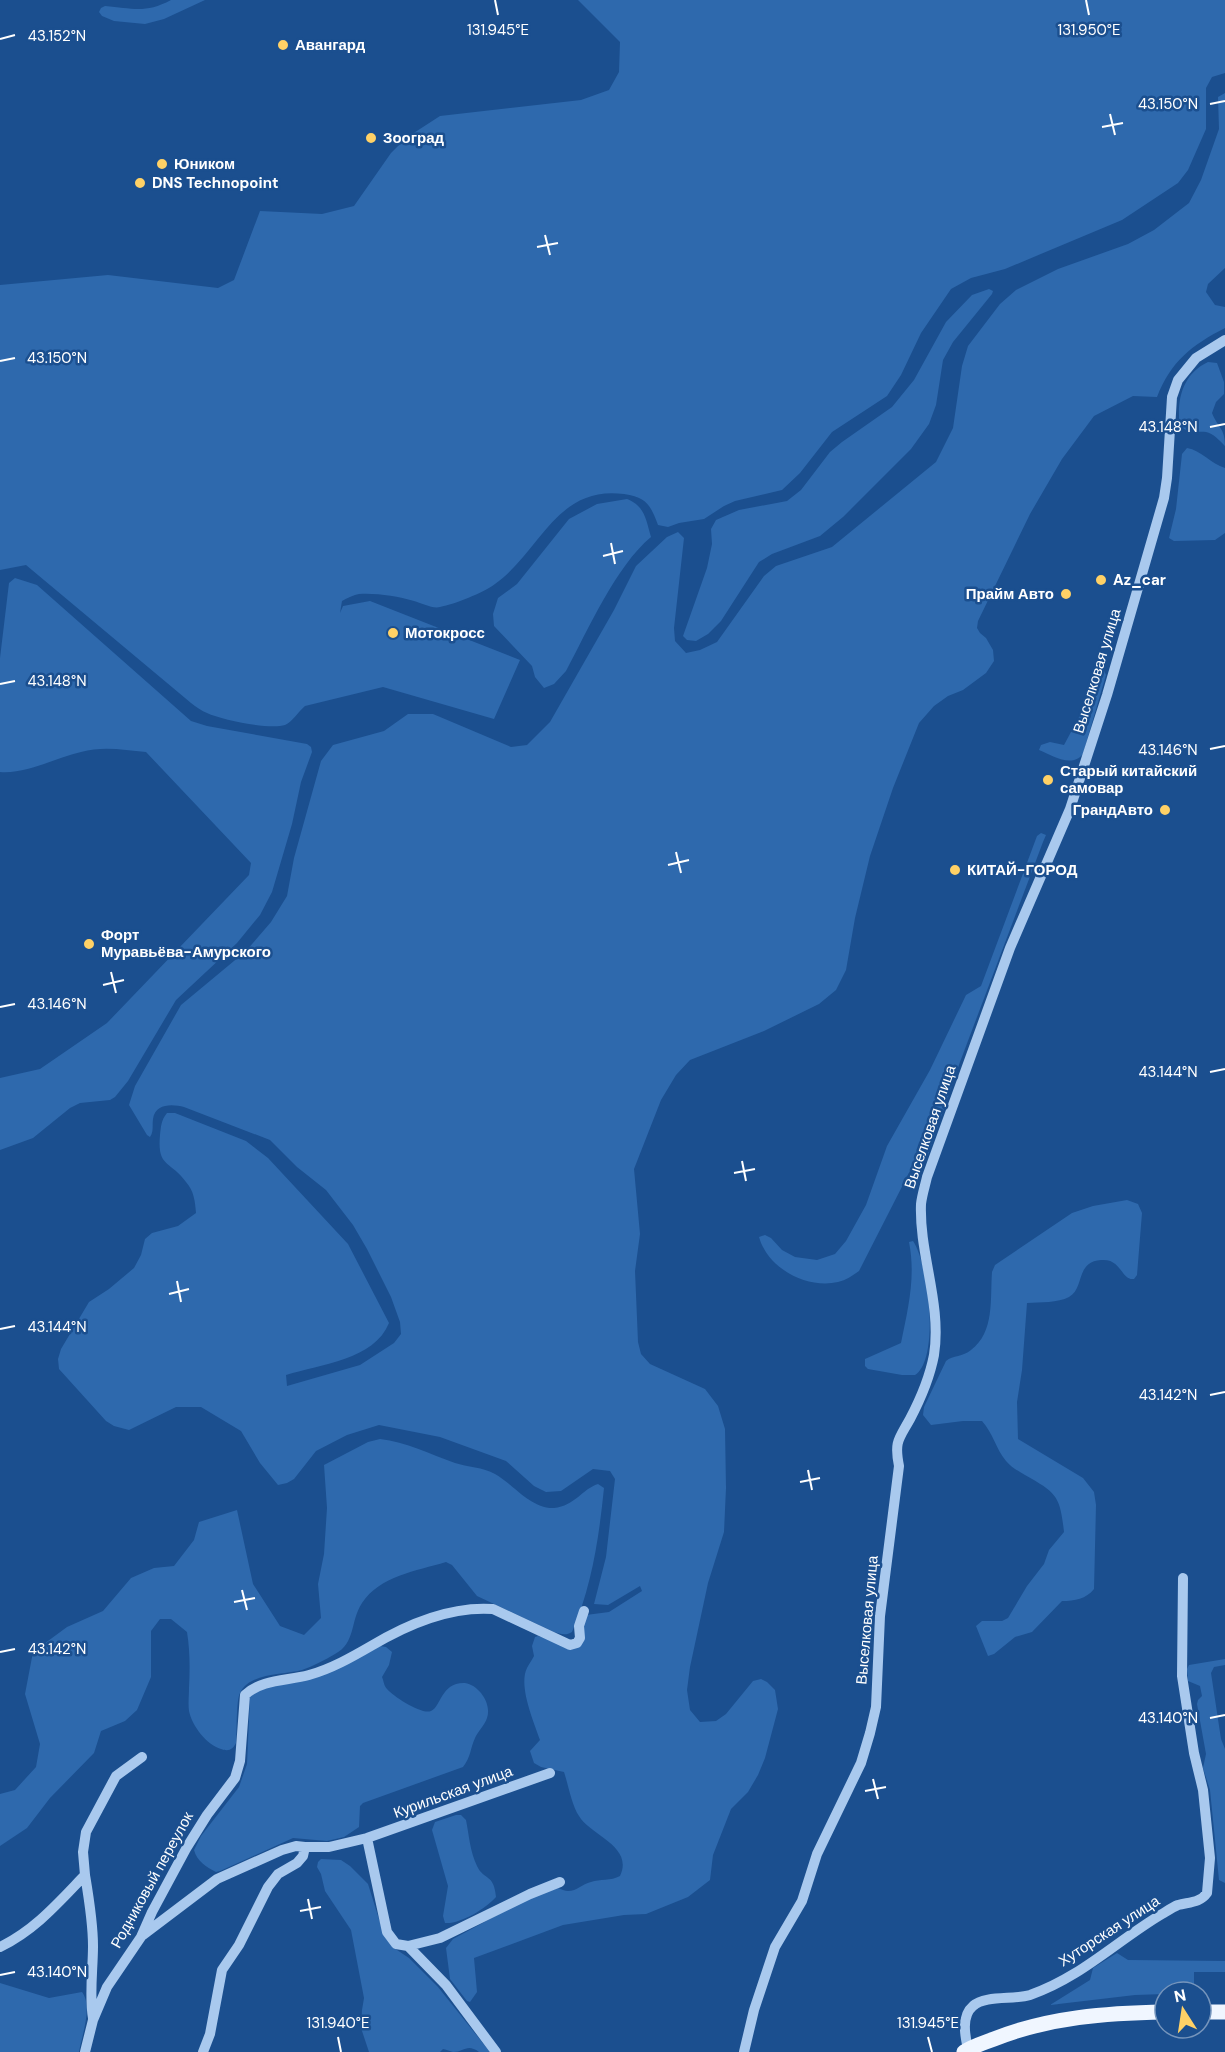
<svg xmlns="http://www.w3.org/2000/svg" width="1225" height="2052" font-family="'DM Sans',sans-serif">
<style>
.green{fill:#2e69ad}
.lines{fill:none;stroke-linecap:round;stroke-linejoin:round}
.minor{stroke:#a9c9ee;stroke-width:10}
.major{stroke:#f0f6ff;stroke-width:15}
.ticks{fill:none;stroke:#fff;stroke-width:2}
.poi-dot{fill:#ffd166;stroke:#1b4f8f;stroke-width:2}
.labels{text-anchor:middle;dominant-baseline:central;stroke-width:5;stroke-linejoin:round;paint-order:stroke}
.poi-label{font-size:15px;font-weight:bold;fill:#fff;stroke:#1b4f8f;text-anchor:start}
.street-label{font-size:15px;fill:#fff;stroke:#1b4f8f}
.ticks-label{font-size:15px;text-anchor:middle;fill:#fff;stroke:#1b4f8f;stroke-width:5;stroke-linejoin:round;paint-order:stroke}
</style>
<rect width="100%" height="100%" fill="#1b4f8f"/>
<!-- green -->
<path class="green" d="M 171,0 L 205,0 L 164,19 L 145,24 L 114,21 L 102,16 L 99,12 L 101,8 L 105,6 C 132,8 145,14 171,0 Z
M 578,0 L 1225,0 L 1225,73 L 1212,77 L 1206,88 L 1206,129 L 1188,170 L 1178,183 L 1122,220 L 1005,269 L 971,278 L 951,289 L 921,333 L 901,375 L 887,396 L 832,432 L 800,473 L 782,490 L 735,501 L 724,506 L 704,519 L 679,523 L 668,527 L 658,525 C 650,504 647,498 624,494 C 556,485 541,551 495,584 C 483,593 455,604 440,607 C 433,609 421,603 414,601 C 397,596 377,593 359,594 C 354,595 347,598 342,601 L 340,613 L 343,606 L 370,601 L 520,660 L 494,719 L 383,687 L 305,706 C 299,711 291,723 285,725 C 270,730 222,720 207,713 C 202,711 196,707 191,703 L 26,565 L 0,570 L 0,285 L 108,275 L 218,288 L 234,280 L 260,211 L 322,214 L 354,206 L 391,153 L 406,138 L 440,116 L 581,100 L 609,90 L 619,72 L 620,42 Z
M 1225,93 L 1225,268 L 1208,284 L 1206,292 L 1215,305 L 1225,307 L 1225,328 C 1192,345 1171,361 1157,397 L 1133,396 L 1094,416 L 1062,459 L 1030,514 L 978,621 L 977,628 L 980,633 L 986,638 L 993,650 L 994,661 L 986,673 L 963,690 L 948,696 L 934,706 L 919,723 L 893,788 L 870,856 L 855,918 L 846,970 L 836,990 L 819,1004 L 764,1031 L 690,1060 L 676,1075 L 661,1100 L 634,1169 L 640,1234 L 635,1271 L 638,1342 L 641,1354 L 650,1364 L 705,1389 L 718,1406 L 725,1429 L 726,1488 L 724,1532 L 708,1583 L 690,1667 L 687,1690 L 690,1710 L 700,1722 L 716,1721 L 726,1714 L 753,1681 L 761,1679 L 767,1682 L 775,1690 L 778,1709 L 765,1758 L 758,1775 L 748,1792 L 731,1809 L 713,1855 L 710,1880 L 688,1897 L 646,1914 L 624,1915 L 563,1925 L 474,1958 L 477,1992 L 470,2002 L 467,2001 L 450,1979 L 446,1948 L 453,1939 L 529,1898 L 558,1888 C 561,1889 565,1891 568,1891 C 577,1891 582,1884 591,1882 C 600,1879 611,1881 620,1876 C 634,1846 591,1836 579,1816 C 572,1806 568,1784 564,1772 L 541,1767 L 534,1763 L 530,1751 L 540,1740 C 534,1722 518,1686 527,1668 C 529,1664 532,1660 534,1656 L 532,1646 L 535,1637 L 538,1636 L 576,1647 L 586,1615 L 609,1612 L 642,1591 L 640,1586 L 608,1605 L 594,1604 L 606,1557 L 615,1479 L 610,1471 L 593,1469 L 561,1491 L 546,1492 L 534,1486 L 506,1461 L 440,1437 L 379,1425 L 347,1435 L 316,1451 L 294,1479 L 287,1483 L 278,1485 L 260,1463 L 241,1431 L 201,1407 L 176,1407 L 129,1430 L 114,1426 L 106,1421 L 59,1369 L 58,1359 L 61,1349 L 89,1302 L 109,1289 L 134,1268 L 141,1255 L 145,1239 L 152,1233 L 178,1226 L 196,1213 C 195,1201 194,1191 186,1182 C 170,1160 157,1168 160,1135 C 161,1127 161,1120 167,1113 L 175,1113 L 246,1141 L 268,1158 L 348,1244 L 389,1323 C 374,1360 321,1364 286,1375 L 287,1386 L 360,1365 L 394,1343 L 401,1334 L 400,1322 L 391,1297 L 367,1249 L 353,1225 L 326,1190 L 297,1167 L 270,1140 L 184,1107 C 173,1104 155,1103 153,1119 C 152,1126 154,1131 150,1137 L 147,1135 L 129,1105 L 135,1086 L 181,1005 L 246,951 L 271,922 L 287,896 L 294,858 L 321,761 L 333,745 L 384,731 L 408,714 L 433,714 L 511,747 L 527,745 L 550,722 L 614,610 L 636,566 L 667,537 L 678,532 L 684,538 L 674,628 L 675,641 L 686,653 L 700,650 L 717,642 L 764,576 L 776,566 L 832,547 L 936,462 L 953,428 L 962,366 L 968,346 L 1000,304 L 1016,290 L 1058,269 L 1128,244 L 1154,230 L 1189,203 L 1201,180 L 1219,129 L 1218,97 Z
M 989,289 L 993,291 L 992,294 L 953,342 L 943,360 L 936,405 L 929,424 L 911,449 L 843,517 L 820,536 L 772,554 L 759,562 L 721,621 L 708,634 L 696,641 L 687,640 L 683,636 L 707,568 L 712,544 L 711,529 L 716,520 L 739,510 L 787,501 L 801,490 L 830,452 L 842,442 L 892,407 L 914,380 L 946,322 L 972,295 Z
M 1208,362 L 1217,363 L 1224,382 L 1224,394 L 1216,402 L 1212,413 C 1218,428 1225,428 1225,446 C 1220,441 1213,433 1206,432 C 1198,431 1191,434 1184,429 C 1179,425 1179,421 1179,416 C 1178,394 1186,372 1208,362 Z
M 1187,448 C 1201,450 1211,464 1225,468 L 1225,533 L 1215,540 L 1174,541 L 1169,538 L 1176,509 L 1182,454 Z
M 627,499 C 645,506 646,520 651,537 C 616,566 588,630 566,671 L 554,684 L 544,688 L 535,677 L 532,666 L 494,626 L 493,614 L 498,598 L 517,584 L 569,519 L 597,504 Z
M 15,578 L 37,585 L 191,721 L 207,726 L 307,744 L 311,747 L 312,752 L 301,782 L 292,824 L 272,892 L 260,915 L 237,943 L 176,1000 L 128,1081 L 115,1097 L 110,1100 L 80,1103 L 70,1108 L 33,1138 L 0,1150 L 0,1078 L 40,1069 L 107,1023 L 249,875 L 251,863 L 146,752 C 124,750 103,746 81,752 C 54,758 28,774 0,772 L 0,658 L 9,583 Z
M 1103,668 L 1106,675 L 1083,754 C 1072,768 1053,756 1039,750 L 1041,745 L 1050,742 L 1064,745 L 1079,717 L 1097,669 Z
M 1041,833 L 1046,835 L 1043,842 L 960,1062 L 928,1155 L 911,1169 L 859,1271 C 852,1276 846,1280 838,1282 C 807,1289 768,1269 759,1237 L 765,1235 L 771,1238 L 782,1250 L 795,1257 L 817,1260 L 835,1254 L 846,1241 L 866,1205 L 887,1146 L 930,1070 L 966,995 L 981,986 L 1037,836 Z
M 1127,1200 L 1138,1204 L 1142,1213 L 1137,1275 L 1134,1279 C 1121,1281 1122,1258 1101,1260 C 1075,1262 1085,1288 1069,1297 C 1058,1303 1040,1302 1027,1303 L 1022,1370 L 1017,1402 L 1018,1439 L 1083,1478 L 1094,1492 L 1096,1505 L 1094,1589 C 1086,1599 1075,1601 1062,1601 L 1032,1632 L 1015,1637 L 994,1654 L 988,1656 L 976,1626 L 982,1621 L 1002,1621 L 1008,1618 L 1027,1586 L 1044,1564 L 1049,1550 L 1064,1532 C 1060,1496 1057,1493 1025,1475 C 1018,1471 1011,1467 1006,1461 C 996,1449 993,1433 982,1421 L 963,1421 L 931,1425 L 923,1415 L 924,1407 L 946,1361 C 953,1355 963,1357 971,1350 C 995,1332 990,1299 992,1272 L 995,1265 L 1072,1213 L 1093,1206 Z
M 913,1241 C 929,1264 940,1359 915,1375 L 902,1375 L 868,1369 L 865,1366 L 865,1359 L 901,1343 C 908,1309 916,1277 909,1242 Z
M 380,1439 C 406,1442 430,1454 455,1463 C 467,1467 483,1467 495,1474 C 513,1484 531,1509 554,1508 C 575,1506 582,1489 598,1484 L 604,1488 C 599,1537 592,1586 572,1632 C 566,1636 560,1634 554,1632 L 477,1596 L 452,1565 L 446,1562 C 416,1571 380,1576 362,1603 C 350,1621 356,1643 335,1654 C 325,1660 313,1666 302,1670 C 284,1675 250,1672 240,1693 C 236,1700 237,1733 236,1743 C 233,1749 229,1752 221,1749 C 207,1745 192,1726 189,1711 C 188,1704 189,1695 189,1688 C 190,1669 190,1650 187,1632 L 171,1619 L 160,1619 L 151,1631 L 151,1677 L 137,1710 L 125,1721 L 101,1731 L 94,1753 L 50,1798 L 27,1828 L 0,1846 L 0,1794 L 15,1790 L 36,1767 L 40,1744 L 25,1694 L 33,1652 L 67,1627 L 103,1611 L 131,1578 L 154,1568 L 174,1566 L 194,1540 L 199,1522 L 237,1510 L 253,1584 L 280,1626 L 304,1635 L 321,1618 L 318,1584 L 324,1554 L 327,1508 L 324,1465 L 368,1442 Z
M 380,1646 L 386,1647 L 392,1652 L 389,1665 L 382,1677 C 384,1682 384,1686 387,1689 C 394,1697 422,1715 431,1711 C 441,1707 441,1682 465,1683 C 479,1685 492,1704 487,1718 C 485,1725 478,1731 475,1738 C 470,1749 471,1757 463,1767 L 363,1803 L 360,1806 L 359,1827 L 344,1837 L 327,1841 L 293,1838 L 220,1871 L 216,1872 C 206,1867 197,1861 194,1850 L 201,1836 L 239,1787 L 247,1764 L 250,1696 L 255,1691 Z
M 1225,1659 L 1225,1665 L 1214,1667 L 1211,1673 L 1221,1739 L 1225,1749 L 1225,1883 L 1219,1880 L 1210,1790 L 1203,1768 L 1206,1754 L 1197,1704 L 1198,1700 L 1202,1696 L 1200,1686 L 1188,1681 L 1187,1669 L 1189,1665 Z
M 456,1815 L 461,1815 L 466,1820 C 469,1835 470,1852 477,1866 C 484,1881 494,1873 496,1897 C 485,1909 461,1924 445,1923 L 443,1916 L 448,1886 L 432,1830 L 435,1822 Z
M 321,1859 L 341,1860 L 350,1866 L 368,1884 L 384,1935 L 394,1948 L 409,1958 L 438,1987 L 490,2052 L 479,2052 C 467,2043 464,2052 453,2052 C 452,2052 445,2049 443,2049 L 440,2052 L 369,2052 L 361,2028 L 362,2010 L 364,1998 L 351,1930 L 325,1891 L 321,1874 L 317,1867 L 318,1862 Z
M 1117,1953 L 1128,1960 L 1225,1961 L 1225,1972 L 1194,1972 L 1194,1988 L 1188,1992 L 1165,1992 L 1165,1994 L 1135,1995 L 1050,2005 L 1090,1980 L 1093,1968 Z
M 0,1983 L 49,1998 L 82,1992 C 93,2006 82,2035 79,2052 L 0,2052 Z"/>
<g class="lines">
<!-- minor -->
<path class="minor" d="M 367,1838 L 387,1932 L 396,1944 L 408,1946 L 446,1985 L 496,2052
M 85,1875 C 89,1899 93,1922 93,1946 C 93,1970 89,1995 93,2018
M 143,1935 L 217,1879 L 282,1850 L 296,1846 L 305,1847
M 408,1946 L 440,1938 L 530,1894 L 560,1882
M 0,1947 C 35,1930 58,1903 85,1875 L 83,1852 L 86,1832 L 116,1776 L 142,1757
M 968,2049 C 965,2036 961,2016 973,2006 C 985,1995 1014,2000 1030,1995 C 1080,1978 1118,1940 1162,1914 C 1167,1911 1173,1907 1178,1905 C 1189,1902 1200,1903 1207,1893 L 1210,1858 L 1203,1790 L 1194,1753 L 1182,1676 L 1183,1578
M 85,2052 L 93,2020 L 107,1987 L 141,1937 L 152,1912 L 187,1847 L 207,1815 L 235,1778 L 240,1761 L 245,1695 C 262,1679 287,1681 309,1675 C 331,1669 352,1657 371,1646 C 406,1625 451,1606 493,1609 L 570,1645 L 577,1643 L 580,1638 L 579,1626 L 584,1611
M 203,2052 L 210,2034 L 222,1970 L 239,1945 L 268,1887 L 278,1874 L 297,1863 L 303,1856 L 305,1847 L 329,1847 L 367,1838 L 550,1773
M 744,2052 L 754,2010 L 775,1947 L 802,1901 L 817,1854 L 861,1763 L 870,1733 L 876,1707 L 880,1616 L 899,1466 C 894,1441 899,1439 910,1419 C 920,1400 930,1376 934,1355 C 942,1304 919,1254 921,1204 C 922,1195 925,1186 927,1177 L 1010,948 L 1070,809 L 1107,695 L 1164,498 L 1167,478 L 1172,397 L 1178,380 L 1196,358 L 1225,340"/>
<!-- major -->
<path class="major" d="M 1201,2012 L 1225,2012
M 964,2052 C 973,2046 984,2043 994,2039 C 1049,2017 1107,2013 1165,2012"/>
</g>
<!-- ticks -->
<path class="ticks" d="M 495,0 L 498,15M 1086,0 L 1089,15M 0,39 L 15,35M 1210,104 L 1225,101M 1110,114 L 1115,135M 1102,127 L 1123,123M 545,235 L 550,255M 537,247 L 558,243M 0,361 L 15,358M 1210,427 L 1225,424M 611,543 L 615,564M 603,556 L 623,551M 0,684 L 15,681M 1210,749 L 1225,746M 676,852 L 681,873M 668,865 L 689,860M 111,972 L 116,993M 103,985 L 124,980M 0,1007 L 15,1004M 1210,1072 L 1225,1069M 742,1161 L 746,1181M 734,1173 L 755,1169M 177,1281 L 181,1302M 169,1294 L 189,1289M 0,1329 L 15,1326M 1210,1395 L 1225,1392M 808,1470 L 812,1490M 800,1482 L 820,1478M 242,1590 L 247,1610M 234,1602 L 255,1598M 0,1652 L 15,1649M 1210,1718 L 1225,1715M 873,1779 L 878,1799M 865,1791 L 886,1787M 308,1899 L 312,1919M 300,1911 L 321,1907M 0,1975 L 15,1972M 338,2037 L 341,2052M 928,2037 L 932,2052"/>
<!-- markers -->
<g class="poi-dot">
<circle cx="283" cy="45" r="6"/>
<circle cx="371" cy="138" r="6"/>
<circle cx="162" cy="164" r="6"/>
<circle cx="140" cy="183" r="6"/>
<circle cx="1101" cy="580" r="6"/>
<circle cx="1066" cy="594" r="6"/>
<circle cx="393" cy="633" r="6"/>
<circle cx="1048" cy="780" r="6"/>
<circle cx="1165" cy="810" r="6"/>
<circle cx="955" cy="870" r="6"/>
<circle cx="89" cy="944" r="6"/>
</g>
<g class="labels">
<!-- poi labels -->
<g class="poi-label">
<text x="295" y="45">Авангард</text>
<text x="383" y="138">Зооград</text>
<text x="174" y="164">Юником</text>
<text x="152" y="183">DNS Technopoint</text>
<text x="1113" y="580">Az_car</text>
<text x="1054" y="594" text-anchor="end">Прайм Авто</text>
<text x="405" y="633">Мотокросс</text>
<text x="1060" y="771">Старый китайский<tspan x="1060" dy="17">самовар</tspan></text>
<text x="1153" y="810" text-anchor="end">ГрандАвто</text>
<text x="967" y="870">КИТАЙ-ГОРОД</text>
<text x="101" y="935">Форт<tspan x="101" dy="17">Муравьёва-Амурского</tspan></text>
</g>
<!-- street labels -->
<g class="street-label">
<text transform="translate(1097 671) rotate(-73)">Выселковая улица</text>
<text transform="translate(930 1127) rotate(-71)">Выселковая улица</text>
<text transform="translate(867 1620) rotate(-85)">Выселковая улица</text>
<text transform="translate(453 1792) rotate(-20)">Курильская улица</text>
<text transform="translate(152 1880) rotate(-61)">Родниковый переулок</text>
<text transform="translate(1109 1931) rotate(-33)">Хуторская улица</text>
</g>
</g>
<g class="ticks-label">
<text x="498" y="35">131.945°E</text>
<text x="1089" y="35">131.950°E</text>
<text x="57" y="41">43.152°N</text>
<text x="1168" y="109">43.150°N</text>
<text x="57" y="363">43.150°N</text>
<text x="1168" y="432">43.148°N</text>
<text x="57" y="686">43.148°N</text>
<text x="1168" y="755">43.146°N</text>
<text x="57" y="1009">43.146°N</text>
<text x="1168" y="1077">43.144°N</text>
<text x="57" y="1332">43.144°N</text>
<text x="1168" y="1400">43.142°N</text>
<text x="57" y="1654">43.142°N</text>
<text x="1168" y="1723">43.140°N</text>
<text x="57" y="1977">43.140°N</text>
<text x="338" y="2028">131.940°E</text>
<text x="928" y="2028">131.945°E</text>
</g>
<!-- north arrow -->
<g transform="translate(1183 2010) rotate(348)"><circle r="28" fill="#1b4f8f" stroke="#7695bc" stroke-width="1.5"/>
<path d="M0-4.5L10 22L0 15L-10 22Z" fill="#ffd166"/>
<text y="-9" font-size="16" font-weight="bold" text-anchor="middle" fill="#ffffff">N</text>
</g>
</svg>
